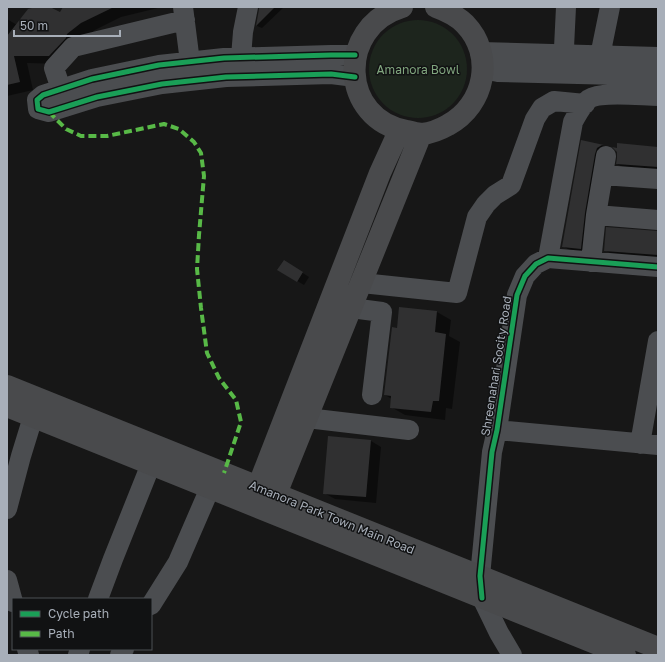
<svg xmlns="http://www.w3.org/2000/svg" width="665" height="662" font-family="'Golos Text',sans-serif">
<style>
.green{fill:#1d251d}
.shadow{fill:#0007}
.building{fill:#303031}
.lines{fill:none;stroke-linecap:round;stroke-linejoin:round}
.minor{stroke:#4b4d50;stroke-width:20}
.major{stroke:#494a4c;stroke-width:22}
.quiet{stroke:#58b947;stroke-width:4;stroke-dasharray:8 4;stroke-linecap:butt}
.cycleway-casing{stroke:#111213;stroke-width:8}
.cycleway{stroke:#1a9f57;stroke-width:5}
.labels{text-anchor:middle;dominant-baseline:central;stroke-width:3;stroke-linejoin:round;paint-order:stroke}
.park-label{font-size:12px;fill:#80a57e;stroke:#111213}
.street-label{font-size:12px;fill:#a8afb9;stroke:#111213}
</style>
<rect width="100%" height="100%" fill="#171717"/>
<!-- green -->
<path class="green" d="M369 69a49 49 0 1 1 98 0a49 49 0 1 1-98 0Z"/>
<!-- shadow -->
<path class="shadow" d="M 42,7 L 48,7 L 61,13 L 64,7 L 162,7 L 121,17 L 95,30 L 81,42 L 63,64 L 27,63 L 33,90 L 7,96 L 7,19 L 17,25 Z
M 260,7 L 284,7 L 262,28 L 257,26 Z
M 582,141 L 604,146 L 616,153 L 611,156 L 594,256 L 576,254 L 563,246 Z
M 658,148 L 658,172 L 628,170 L 617,164 Z
M 658,232 L 658,262 L 618,258 L 605,250 Z
M 284,261 L 309,277 L 304,285 L 279,270 Z
M 400,308 L 437,312 L 451,320 L 449,336 L 460,342 L 452,409 L 446,408 L 445,420 L 405,415 L 391,407 L 392,399 L 385,395 L 397,329 Z
M 329,437 L 371,441 L 381,447 L 376,503 L 335,499 L 324,493 Z"/>
<!-- building -->
<path class="building" d="M 36,7 L 50,7 L 60,12 L 63,7 L 114,7 L 81,23 L 67,34 L 66,38 L 49,56 L 14,56 L 20,82 L 7,85 L 7,36 L 28,9 Z
M 259,7 L 275,7 L 256,26 L 259,9 Z
M 581,140 L 604,145 L 602,145 L 597,148 L 595,154 L 585,213 L 581,249 L 562,247 Z
M 617,143 L 658,147 L 658,167 L 616,164 L 617,158 L 617,152 L 612,147 L 617,148 Z
M 606,227 L 658,231 L 658,255 L 604,251 Z
M 284,260 L 303,272 L 297,282 L 277,270 Z
M 399,307 L 437,311 L 435,332 L 446,334 L 439,401 L 433,401 L 431,412 L 390,408 L 391,396 L 384,395 L 392,327 L 397,328 Z
M 328,436 L 371,440 L 366,497 L 323,494 Z"/>
<g class="lines">
<!-- minor -->
<path class="minor" d="M 183,7 L 190,62
M 480,52 L 658,57
M 600,56 L 610,7
M 241,57 L 243,32 L 248,7
M 563,68 L 566,7
M 483,69 L 498,72 L 658,76
M 355,77 L 331,74 L 226,77 L 162,84 L 97,97 L 49,112 L 38,109 L 37,100 L 43,95 L 92,79 L 159,65 L 224,58 L 331,55 L 355,55
M 61,89 L 54,68 L 73,47 L 185,20
M 603,175 L 658,179
M 596,215 L 606,156
M 548,258 L 573,122 C 577,115 582,104 589,99 C 601,91 642,96 658,96
M 591,262 L 596,215 L 658,220
M 362,283 L 457,293 L 477,217 L 486,204 L 495,195 L 511,185 L 535,119 L 542,108 L 554,101 L 585,104
M 351,308 L 382,312 L 372,395
M 307,418 L 409,430
M 497,430 L 658,445
M 640,444 L 658,341
M 7,509 L 21,456 L 33,417
M 7,580 L 13,602
M 98,599 L 113,559 L 157,449
M 151,605 L 178,562 L 210,488
M 27,649 L 29,655
M 78,655 L 80,649
M 120,655 L 124,649
M 512,655 L 499,633 L 482,598 L 480,576 L 492,452 L 497,430 L 517,295 L 525,276 L 536,264 L 548,258 L 658,267"/>
<!-- major -->
<path class="major" d="M 402,7 C 336,27 340,120 407,131 C 412,132 418,134 422,134 C 431,133 441,129 448,125 C 485,105 495,55 465,24 C 457,16 447,11 436,7
M 7,386 L 658,648
M 7,406 L 625,655
M 258,487 L 380,173 L 395,140 L 398,130
M 276,494 L 421,134"/>
<!-- quiet -->
<path class="quiet" d="M 49,112 L 66,129 L 81,136 L 107,136 L 164,124 L 179,129 L 194,142 L 201,153 L 204,176 L 199,235 L 197,269 L 201,308 L 207,353 L 219,378 L 236,400 L 241,422 L 224,473"/>
<!-- cycleway casing -->
<g class="cycleway-casing">
<path id="cycleway" d="M 355,77 L 331,74 L 226,77 L 162,84 L 97,97 L 49,112 L 38,109 L 37,100 L 43,95 L 92,79 L 159,65 L 224,58 L 331,55 L 355,55
M 482,598 L 480,576 L 492,452 L 497,430 L 517,295 L 525,276 L 536,264 L 548,258 L 658,267"/>
</g>
<!-- cycleway -->
<use href="#cycleway" class="cycleway"/>
</g>
<g class="labels">
<!-- park labels -->
<g class="park-label">
<text x="418" y="69">Amanora Bowl</text>
</g>
<!-- street labels -->
<g class="street-label">
<text transform="translate(496 366) rotate(-81)">Shreenahari Socity Road</text>
<text transform="translate(332 517) rotate(22)">Amanora Park Town Main Road</text>
</g>
</g>
<!-- border -->
<rect width="665" height="662" fill="none" stroke="#a8afb9" stroke-width="16"/>
<!-- legend -->
<rect x="12" y="598" width="140" height="52" fill="#111213" stroke="#4d5155"/>
<rect x="20" y="611" width="20" height="6" fill="#1a9f57" stroke="#4d5155"/>
<text x="48" y="618" font-size="12" fill="#a8afb9">Cycle path</text>
<rect x="20" y="631" width="20" height="6" fill="#58b947" stroke="#4d5155"/>
<text x="48" y="638" font-size="12" fill="#a8afb9">Path</text>
<!-- scale -->
<path d="M14 30v6h106v-6" fill="none" stroke="#a8afb9" stroke-width="2"/>
<text x="20" y="30" font-size="12" fill="#a8afb9" stroke="#111213" stroke-width="3" paint-order="stroke">50 m</text>
</svg>
